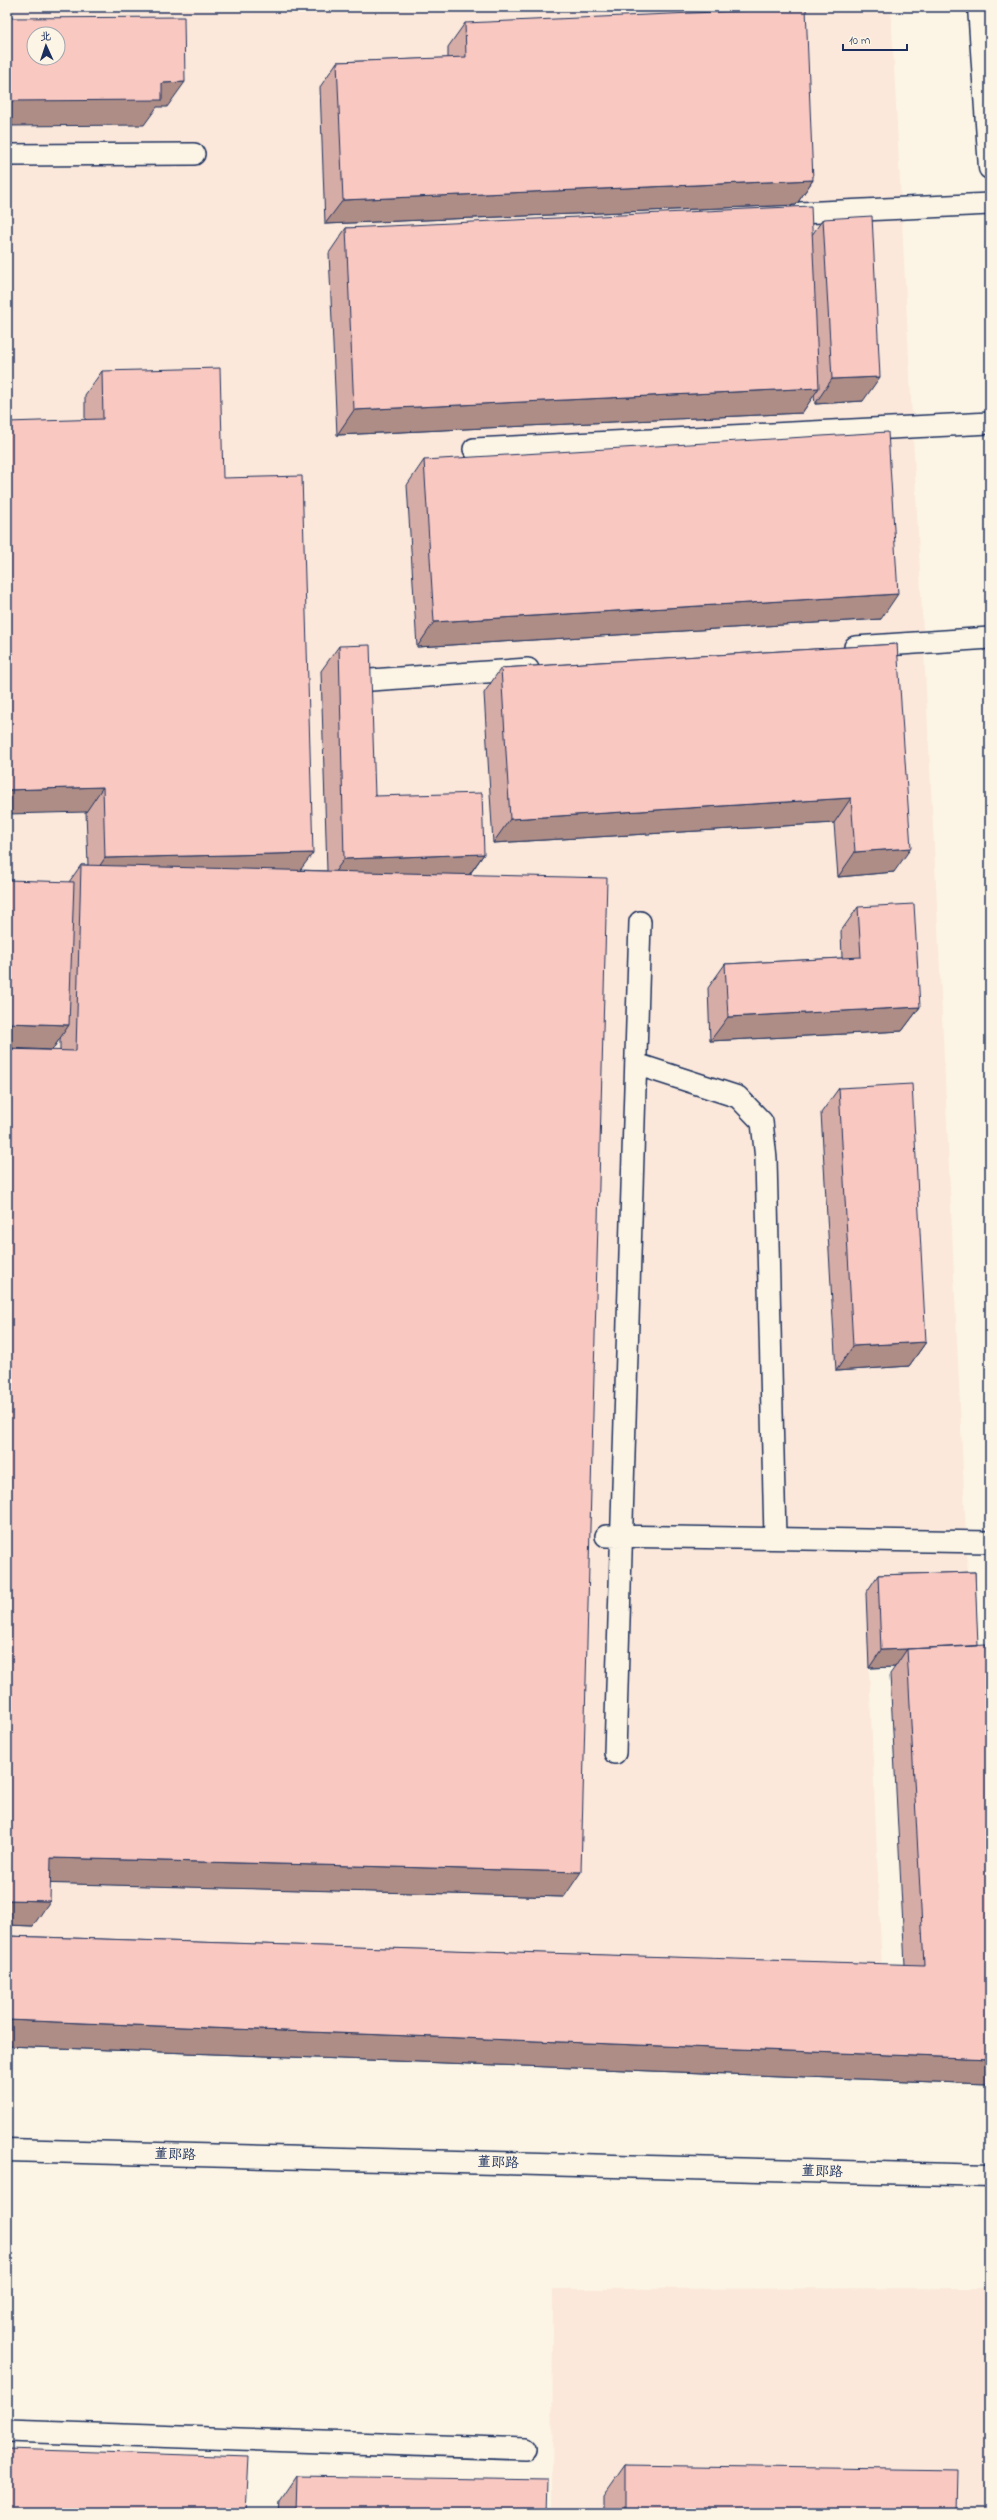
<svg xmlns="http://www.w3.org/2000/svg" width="997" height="2520" font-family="'Indie Flower','LXGW WenKai TC',sans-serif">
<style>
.built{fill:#fbe8da;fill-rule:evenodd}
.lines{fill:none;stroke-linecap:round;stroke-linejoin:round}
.service-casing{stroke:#1b2f5e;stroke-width:24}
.tertiary-casing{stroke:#1b2f5e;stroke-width:25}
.secondary-casing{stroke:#1b2f5e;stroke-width:25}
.service{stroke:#fcf5e5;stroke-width:21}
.tertiary{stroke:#fcf5e5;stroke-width:22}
.secondary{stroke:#fcf5e5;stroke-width:22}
.wall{fill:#d6ada6;stroke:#1b2f5e}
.shaded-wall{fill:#ae8d87;stroke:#1b2f5e}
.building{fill:#f9c9c1;stroke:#1b2f5e;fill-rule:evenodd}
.labels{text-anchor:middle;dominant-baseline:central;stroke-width:3.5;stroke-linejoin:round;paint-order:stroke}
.street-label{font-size:14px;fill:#1b2f5e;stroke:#fcf5e5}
</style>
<rect width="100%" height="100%" fill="#fcf5e5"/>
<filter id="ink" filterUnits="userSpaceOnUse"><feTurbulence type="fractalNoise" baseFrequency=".025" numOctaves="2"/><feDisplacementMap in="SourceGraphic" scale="8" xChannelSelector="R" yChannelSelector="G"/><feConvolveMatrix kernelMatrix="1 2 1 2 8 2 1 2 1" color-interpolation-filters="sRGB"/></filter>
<g filter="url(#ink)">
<!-- built -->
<path class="built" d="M 7,7 L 891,7 L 936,884 L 972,1664 L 869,1668 L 882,1970 L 7,1944 ZM 34,34 L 58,34 L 58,58 L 34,58 Z
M 990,2288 L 990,2513 L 552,2513 L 553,2289 Z"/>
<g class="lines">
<!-- service casing -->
<g class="service-casing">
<path id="service" d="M 7,155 L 194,154
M 800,213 L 990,204
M 474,449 L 990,423
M 855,647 L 990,638
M 371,680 L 528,669
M 636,1064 L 738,1097 L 762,1122 L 766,1159 L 775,1538
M 606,1536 L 990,1542
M 615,1753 L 640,922
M 7,2431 L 526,2449"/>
</g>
<!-- tertiary casing -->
<g class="tertiary-casing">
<path id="tertiary" d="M 979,7 L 990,168"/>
</g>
<!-- secondary casing -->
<g class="secondary-casing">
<path id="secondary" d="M 7,2150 L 990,2176"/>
</g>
<!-- service -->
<use href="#service" class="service"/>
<!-- tertiary -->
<use href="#tertiary" class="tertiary"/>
<!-- secondary -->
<use href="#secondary" class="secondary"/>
</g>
<!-- wall -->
<path class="wall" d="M 465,23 L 813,180 L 796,205 L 325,224 L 320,87 L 337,62 L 448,58 L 448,47 Z
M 823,219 L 863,401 L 815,404 L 814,395 L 802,413 L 337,435 L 329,253 L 346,228 L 812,235 Z
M 102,371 L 223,478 L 300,870 L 327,871 L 321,671 L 339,646 L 375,796 L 484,854 L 470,874 L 564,1897 L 50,1883 L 33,1926 L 7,1925 L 7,1049 L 60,1051 L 60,1038 L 52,1050 L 69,882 L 81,865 L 88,865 L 86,812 L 85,420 L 85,395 Z
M 424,460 L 881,619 L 417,647 L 407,485 Z
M 897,644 L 894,872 L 838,877 L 834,823 L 493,843 L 484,693 L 501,668 Z
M 858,907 L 920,1007 L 902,1031 L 710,1041 L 708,988 L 725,964 L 842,958 L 841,931 Z
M 839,1088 L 926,1342 L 909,1366 L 836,1371 L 821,1113 Z
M 975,1572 L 987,2084 L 7,2046 L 7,1936 L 905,1965 L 890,1674 L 895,1667 L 869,1668 L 866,1593 L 878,1575 Z
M 625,2465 L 957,2513 L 604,2513 L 604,2495 Z
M 297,2476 L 547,2513 L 279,2513 L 280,2501 Z"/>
<!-- shaded-wall -->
<path class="shaded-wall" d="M 185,82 L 167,107 L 157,107 L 144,125 L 7,126 L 7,101 L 162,83 Z
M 813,180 L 796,205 L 325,224 L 343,200 Z
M 880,377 L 863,401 L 815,404 L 832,379 Z
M 819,388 L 802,413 L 337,435 L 354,410 Z
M 898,594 L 881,619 L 417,647 L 434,622 Z
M 103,787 L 86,812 L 7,814 L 7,790 Z
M 851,798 L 834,823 L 493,843 L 510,819 Z
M 911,848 L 894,872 L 838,877 L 855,852 Z
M 313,853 L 295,877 L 88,883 L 105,858 Z
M 484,854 L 466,879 L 327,883 L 344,859 Z
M 920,1007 L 902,1031 L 710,1041 L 728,1017 Z
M 7,1023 L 69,1025 L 52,1050 L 7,1048 Z
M 926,1342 L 909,1366 L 836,1371 L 853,1346 Z
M 907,1649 L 895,1667 L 869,1668 L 881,1650 Z
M 51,1858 L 581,1872 L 564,1897 L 34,1883 Z
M 7,1900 L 50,1901 L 33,1926 L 7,1925 Z
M 7,2020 L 990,2059 L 990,2081 L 987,2084 L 7,2046 Z"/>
<!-- building -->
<path class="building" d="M 806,8 L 813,180 L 343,200 L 337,62 L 466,57 L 465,23 Z
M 184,17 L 185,82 L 162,83 L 162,100 L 7,101 L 7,18 ZM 34,34 L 58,34 L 58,58 L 34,58 Z
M 811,206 L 819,388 L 354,410 L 346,228 Z
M 872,216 L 880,377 L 832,379 L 823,219 Z
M 220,368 L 223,478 L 302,476 L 313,853 L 105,858 L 103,787 L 7,790 L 7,422 L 103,419 L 102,371 Z
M 888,432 L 898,594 L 434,622 L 424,460 Z
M 897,644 L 911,848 L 855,852 L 851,798 L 510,819 L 501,668 Z
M 370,645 L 375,796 L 482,793 L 484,854 L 344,859 L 339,646 Z
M 81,865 L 607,878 L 581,1872 L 51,1858 L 50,1901 L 7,1900 L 7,1049 L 76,1051 Z
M 7,880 L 74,882 L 69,1025 L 7,1023 Z
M 914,904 L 920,1007 L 728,1017 L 725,964 L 861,957 L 858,907 Z
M 912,1084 L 926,1342 L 853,1346 L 839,1088 Z
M 975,1572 L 978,1646 L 881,1650 L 878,1575 Z
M 986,1645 L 990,1727 L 990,2059 L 7,2020 L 7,1936 L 924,1965 L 907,1649 Z
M 7,2449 L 249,2457 L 246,2513 L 7,2513 Z
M 625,2465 L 958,2470 L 957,2513 L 625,2513 Z
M 297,2476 L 548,2480 L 547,2513 L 296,2513 Z"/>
</g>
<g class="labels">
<!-- street labels -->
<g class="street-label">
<text transform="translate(175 2155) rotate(2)">董郎路</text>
<text transform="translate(498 2163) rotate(2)">董郎路</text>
<text transform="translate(822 2172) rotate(2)">董郎路</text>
</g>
</g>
<!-- margin -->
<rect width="997" height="2520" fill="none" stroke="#fcf5e5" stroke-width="24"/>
<rect x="12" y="12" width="973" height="2496" fill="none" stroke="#1b2f5e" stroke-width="1.5" filter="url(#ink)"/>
<!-- north arrow -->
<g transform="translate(46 46) rotate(357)"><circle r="19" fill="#fcf5e5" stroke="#a2a6af"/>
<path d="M0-3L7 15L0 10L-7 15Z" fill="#1b2f5e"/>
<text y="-6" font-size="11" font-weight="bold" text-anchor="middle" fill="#1b2f5e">北</text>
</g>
<!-- scale -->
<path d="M843 44v6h64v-6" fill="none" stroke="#1b2f5e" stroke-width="2"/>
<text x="849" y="44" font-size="12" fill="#1b2f5e" stroke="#fcf5e5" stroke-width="3" paint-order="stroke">10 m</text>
</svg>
